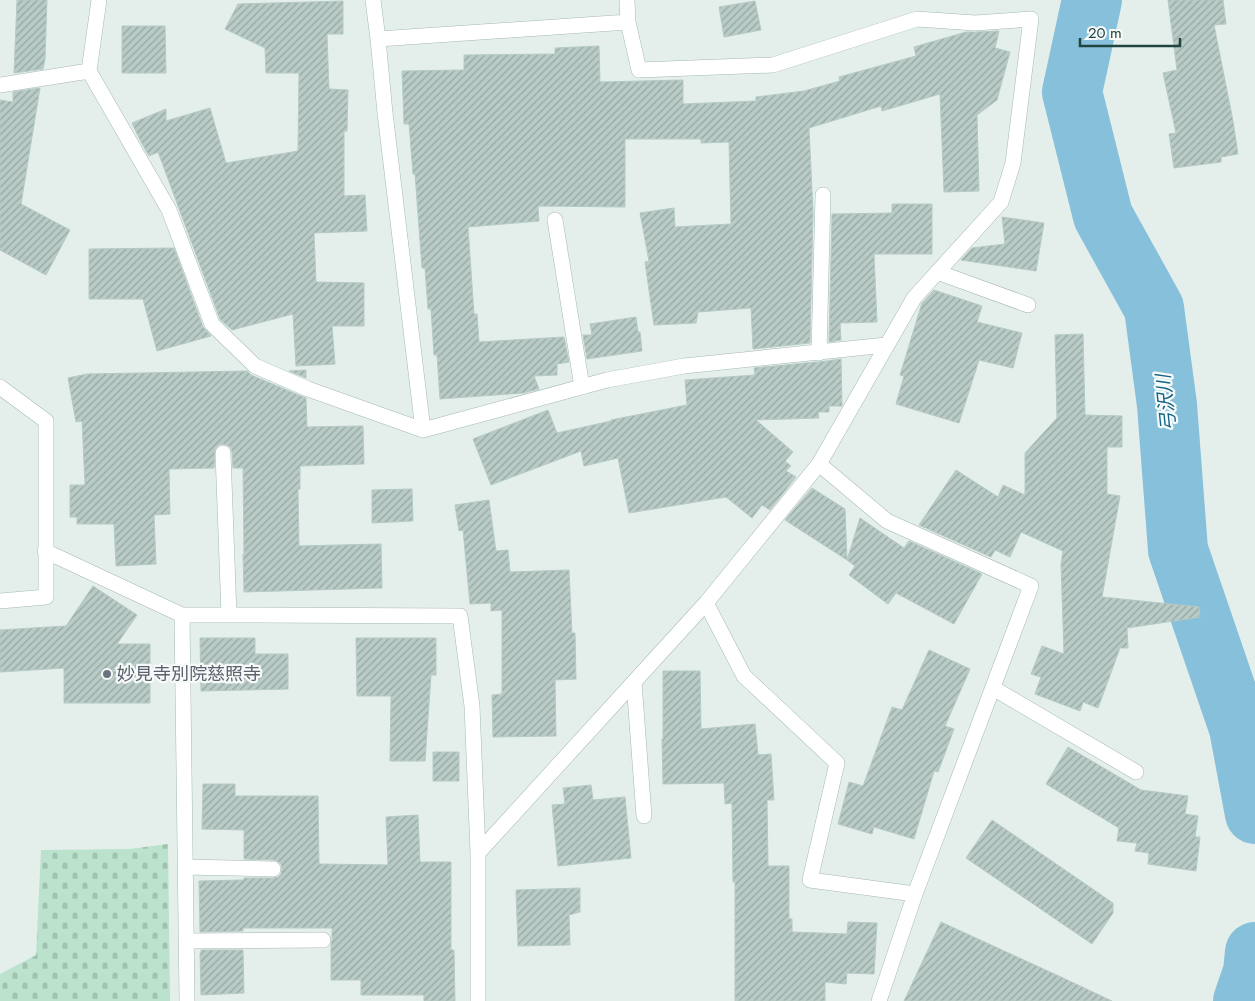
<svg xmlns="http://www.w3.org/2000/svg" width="1255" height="1001" font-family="Jost,'Noto Sans JP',sans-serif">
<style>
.cemetery{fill:url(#cemetery-stones)}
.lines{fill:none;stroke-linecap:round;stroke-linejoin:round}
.river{stroke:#87c0da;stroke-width:60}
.building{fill:url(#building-hatch);stroke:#b6cac5}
.street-casing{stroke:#a6b8b5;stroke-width:16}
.street{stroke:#fff;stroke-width:15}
.worship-dot{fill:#6b7280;stroke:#f6fbf9;stroke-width:2}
.labels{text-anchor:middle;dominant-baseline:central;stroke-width:4.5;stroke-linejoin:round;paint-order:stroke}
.worship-label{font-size:18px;fill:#5b616d;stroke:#f6fbf9;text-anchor:start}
.water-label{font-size:19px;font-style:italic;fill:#136287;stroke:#f6fbf9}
</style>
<defs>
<pattern id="cemetery-stones" width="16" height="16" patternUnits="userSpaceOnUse" patternTransform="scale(1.25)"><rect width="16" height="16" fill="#bbe2cc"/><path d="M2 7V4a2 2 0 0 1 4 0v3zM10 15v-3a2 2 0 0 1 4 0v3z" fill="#a0c3b0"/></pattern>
<pattern id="building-hatch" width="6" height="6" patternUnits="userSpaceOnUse" patternTransform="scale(1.25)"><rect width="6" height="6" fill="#b9cbc6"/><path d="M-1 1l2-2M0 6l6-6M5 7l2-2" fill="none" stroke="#96a6a2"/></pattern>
</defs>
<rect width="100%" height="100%" fill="#e4efec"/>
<!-- cemetery -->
<path class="cemetery" d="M 168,844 L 170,1001 L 0,1001 L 0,974 L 36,955 L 41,850 L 129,849 Z"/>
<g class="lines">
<!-- river -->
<path class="river" d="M 1092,0 L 1072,92 L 1103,216 L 1154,308 L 1167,405 L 1178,550 L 1239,728 L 1255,814
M 1243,1001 L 1253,972 L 1255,952"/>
</g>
<!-- building -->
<path class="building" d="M 17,0 L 47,0 L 45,59 L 43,69 L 14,73 Z
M 1168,0 L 1223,0 L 1226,24 L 1214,25 L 1233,121 L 1238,154 L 1221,157 L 1221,162 L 1174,168 L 1169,134 L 1176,133 L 1163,73 L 1177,70 Z
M 343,1 L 343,34 L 327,34 L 329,89 L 348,90 L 347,131 L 344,131 L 344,196 L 365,195 L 367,231 L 314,233 L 316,282 L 364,283 L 364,326 L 332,326 L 335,364 L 296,366 L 293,314 L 232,330 L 220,319 L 158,152 L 149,156 L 140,140 L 132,123 L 166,109 L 166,121 L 210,108 L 226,163 L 298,151 L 299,73 L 266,73 L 265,48 L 225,29 L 238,4 Z
M 755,1 L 761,30 L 724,37 L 719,7 Z
M 122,26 L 165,26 L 166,73 L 122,73 Z
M 999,31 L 995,48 L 1010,52 L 997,100 L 977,115 L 979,191 L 944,192 L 940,94 L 882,111 L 881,106 L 809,128 L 813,212 L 810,343 L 753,349 L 751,308 L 698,312 L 696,323 L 654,325 L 645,262 L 649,261 L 640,213 L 674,208 L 675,227 L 731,224 L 729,142 L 701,143 L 701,139 L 625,139 L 625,207 L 538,206 L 539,221 L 468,227 L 474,314 L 477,314 L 479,342 L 564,337 L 569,362 L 557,364 L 557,375 L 534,376 L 539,389 L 523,393 L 440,399 L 437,355 L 434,355 L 431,309 L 428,309 L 425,268 L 422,268 L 415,174 L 413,174 L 409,124 L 404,124 L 402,71 L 464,70 L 464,55 L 555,54 L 555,48 L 599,46 L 600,82 L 683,80 L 683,104 L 756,101 L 756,97 L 804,91 L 840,81 L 839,77 L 916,56 L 914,47 L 966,32 L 976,32 Z
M 40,88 L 21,204 L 70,230 L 46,275 L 0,250 L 0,100 L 13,102 L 13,92 Z
M 892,204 L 932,204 L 932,254 L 874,254 L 877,322 L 840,323 L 841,340 L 829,342 L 832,214 L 892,213 Z
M 1002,217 L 1044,223 L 1036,271 L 961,260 L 972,248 L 1005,244 Z
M 174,248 L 203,327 L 211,336 L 157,351 L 143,299 L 89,299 L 89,249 Z
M 934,290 L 982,306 L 977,322 L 1022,333 L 1013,368 L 979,360 L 959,423 L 896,404 L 904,376 L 900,375 L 922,303 Z
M 636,317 L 638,332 L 640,332 L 642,351 L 587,359 L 583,335 L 592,335 L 590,324 Z
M 1083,334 L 1085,415 L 1122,416 L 1122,447 L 1107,447 L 1107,494 L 1120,496 L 1102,597 L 1199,607 L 1200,617 L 1127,628 L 1128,648 L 1120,648 L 1098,708 L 1083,702 L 1080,711 L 1035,694 L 1041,677 L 1031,674 L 1042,646 L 1064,654 L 1061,564 L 1063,551 L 1021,532 L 1010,557 L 995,550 L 991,557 L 919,525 L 956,470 L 998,497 L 1003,485 L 1025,495 L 1025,453 L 1057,418 L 1055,335 Z
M 841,359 L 842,404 L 842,406 L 829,406 L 829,412 L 818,412 L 819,418 L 756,420 L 793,452 L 785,461 L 791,466 L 786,471 L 796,477 L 770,510 L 762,505 L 752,518 L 726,497 L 629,513 L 618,458 L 584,466 L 581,451 L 491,485 L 473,439 L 548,410 L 557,433 L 611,421 L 611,420 L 687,405 L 685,380 L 755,375 L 754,368 L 816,362 L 819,362 Z
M 306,370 L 306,378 L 289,371 Z
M 247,371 L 251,375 L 306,398 L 307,427 L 363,426 L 364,464 L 300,466 L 300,489 L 298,489 L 299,546 L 381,544 L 382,588 L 244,592 L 243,554 L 244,554 L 243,468 L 233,468 L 232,452 L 231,448 L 227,445 L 223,444 L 218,445 L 215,449 L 214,468 L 169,469 L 170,514 L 154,515 L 156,564 L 116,566 L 114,524 L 77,524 L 77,517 L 70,517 L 70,485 L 85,485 L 82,421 L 76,422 L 68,378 L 87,374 Z
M 812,488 L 845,509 L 847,560 L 785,520 Z
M 412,489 L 413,521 L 372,523 L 372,490 Z
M 489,500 L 496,551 L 508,550 L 510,572 L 569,570 L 572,633 L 575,633 L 576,679 L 555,680 L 556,736 L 493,737 L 492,695 L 502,694 L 502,610 L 491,611 L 491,603 L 470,604 L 463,530 L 459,531 L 455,505 Z
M 860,518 L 904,548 L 909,541 L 982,574 L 954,624 L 896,593 L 888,604 L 849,575 L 855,566 L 847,560 Z
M 93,586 L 137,615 L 117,644 L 150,644 L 150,703 L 64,703 L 64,668 L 0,672 L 0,630 L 66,626 Z
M 200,638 L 255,638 L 255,654 L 288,654 L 288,689 L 201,691 Z
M 356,638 L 436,638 L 436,675 L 431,675 L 425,761 L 390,761 L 391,696 L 357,696 Z
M 929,650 L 970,669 L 945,726 L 954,729 L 938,772 L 934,771 L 914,839 L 874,827 L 872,834 L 838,824 L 849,782 L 863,786 L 892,707 L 902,710 Z
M 663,671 L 700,671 L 701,729 L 755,724 L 758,755 L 771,754 L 774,800 L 767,800 L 768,866 L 789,866 L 789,919 L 792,919 L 792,932 L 847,934 L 848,922 L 877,923 L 874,974 L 847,973 L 846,984 L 825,982 L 825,1001 L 735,1001 L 735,882 L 733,882 L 732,803 L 725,804 L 724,783 L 663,784 L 662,739 L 663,739 Z
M 1068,747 L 1141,790 L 1188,796 L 1185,814 L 1198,816 L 1195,837 L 1200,837 L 1196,871 L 1148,864 L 1149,853 L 1135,851 L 1137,843 L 1117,841 L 1119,828 L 1046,784 Z
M 433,752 L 459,752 L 459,781 L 433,781 Z
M 203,784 L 235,784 L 235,796 L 318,796 L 319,864 L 388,865 L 386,817 L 418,815 L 420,862 L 451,862 L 451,950 L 454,950 L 455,1001 L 424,1001 L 424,995 L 361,995 L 361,980 L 331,980 L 331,944 L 332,940 L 332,928 L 243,928 L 243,931 L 200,932 L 199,881 L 244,880 L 244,878 L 273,878 L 278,877 L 281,874 L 282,869 L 281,864 L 277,861 L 274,860 L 244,859 L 244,830 L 202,829 Z
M 591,785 L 593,800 L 625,797 L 631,858 L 558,866 L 552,805 L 565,804 L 563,788 Z
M 992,820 L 1113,903 L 1113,913 L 1092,944 L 966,858 Z
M 580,888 L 580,912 L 569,915 L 570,945 L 518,946 L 516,890 Z
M 941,922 L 1061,977 L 1112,1001 L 904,1001 Z
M 201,950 L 243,950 L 244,993 L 201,995 L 200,953 L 201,953 Z"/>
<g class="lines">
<!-- street casing -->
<g class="street-casing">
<path id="street" d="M 99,0 L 89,71 L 169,210 L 212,324 L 255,366 L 308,389 L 423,430 L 607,380 L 684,366 L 886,345
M 373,0 L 378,39 L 385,113 L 423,430
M 627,0 L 628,22
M 378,39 L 628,22 L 639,70 L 773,65 L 917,19 L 975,23 L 1031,19 L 1013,163 L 1001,202 L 914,298 L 819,464 L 706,603 L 478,853
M 0,85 L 89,71
M 555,220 L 582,387
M 937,272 L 1028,305
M 819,353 L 823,195
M 0,387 L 46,421 L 46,597 L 0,601
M 819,464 L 887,521 L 1031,586 L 915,894
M 45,551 L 182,615 L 229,615 L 223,453
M 706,603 L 744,676 L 837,763 L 810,880 L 915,894 L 879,1001
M 182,615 L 187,1001
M 229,615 L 460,616 L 472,706 L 478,853 L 478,1001
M 634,682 L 644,816
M 993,688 L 1136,772
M 185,867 L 273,869
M 186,941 L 323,940"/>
</g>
<!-- street -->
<use href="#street" class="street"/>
</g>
<!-- markers -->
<circle class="worship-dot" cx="107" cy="674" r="5"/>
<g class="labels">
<!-- worship labels -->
<g class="worship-label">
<text x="117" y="674">妙見寺別院慈照寺</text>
</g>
<!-- water labels -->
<g class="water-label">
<text transform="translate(1166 403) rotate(-96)">弓沢川</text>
</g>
</g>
<!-- scale -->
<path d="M1080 38v8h100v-8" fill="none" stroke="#214440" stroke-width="2.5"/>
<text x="1088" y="38" font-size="15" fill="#214440" stroke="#f6fbf9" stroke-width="4" paint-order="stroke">20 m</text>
</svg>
